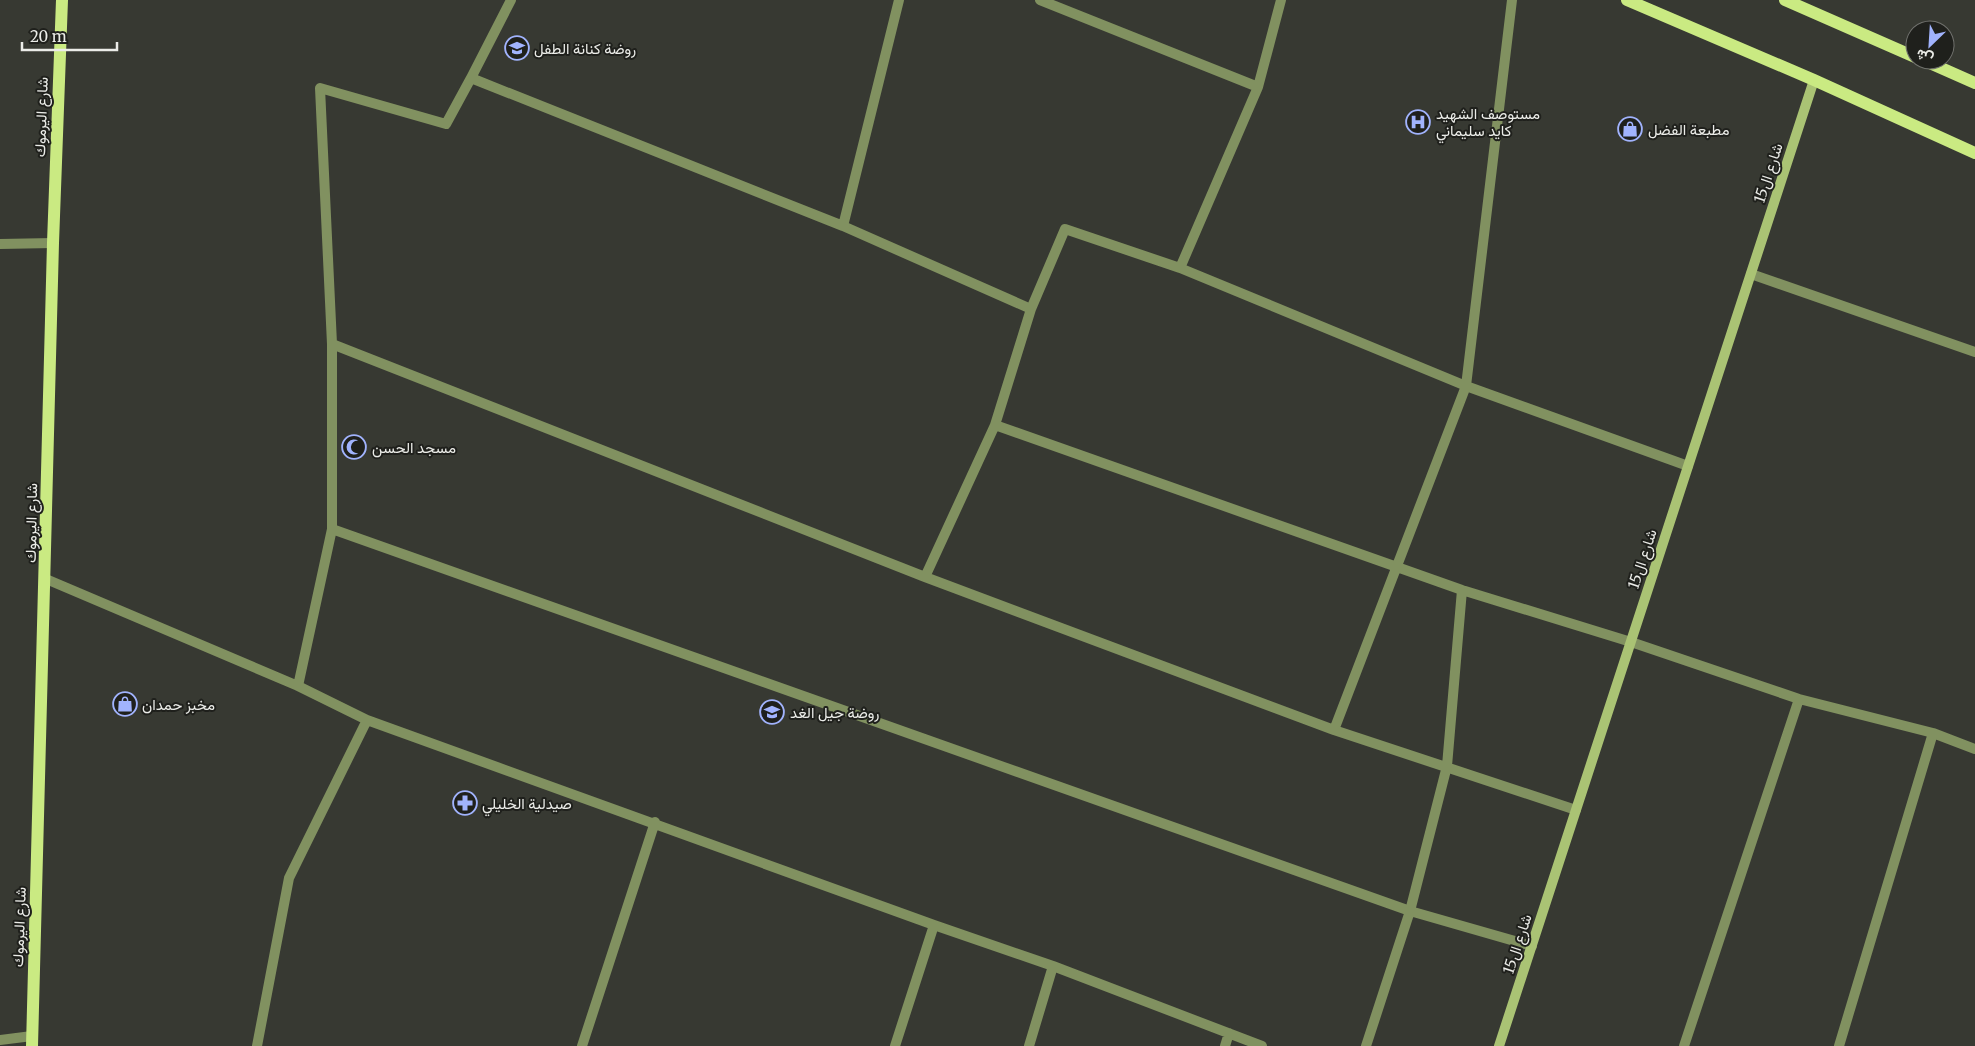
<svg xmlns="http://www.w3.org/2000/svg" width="1975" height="1046" font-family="Merriweather,Vazirmatn,serif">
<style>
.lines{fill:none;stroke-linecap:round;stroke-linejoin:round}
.minor{stroke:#819160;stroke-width:10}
.tertiary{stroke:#819160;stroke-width:10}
.secondary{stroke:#aac374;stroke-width:10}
.primary{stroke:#caea82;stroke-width:12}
.labels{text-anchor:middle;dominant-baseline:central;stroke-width:4;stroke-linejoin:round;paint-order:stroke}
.poi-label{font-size:15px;fill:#ebece8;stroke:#1f201c;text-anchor:start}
.street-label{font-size:15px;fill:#ebece8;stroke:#1f201c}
</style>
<rect width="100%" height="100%" fill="#373932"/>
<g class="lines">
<!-- minor -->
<path class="minor" d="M 1040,0 L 1258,87
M 471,78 L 511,0
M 843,226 L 899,0
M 1180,268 L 1258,87 L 1281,0
M 1751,274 L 1975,352
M 332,344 L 925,577 L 1334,730 L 1576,810
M 995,425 L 1462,590 L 1631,642 L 1799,699 L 1933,733 L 1975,749
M 332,529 L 1410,911 L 1532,946
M 925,577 L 995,425 L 1031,309 L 1065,229 L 1180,268 L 1466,386 L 1688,466
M 46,579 L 298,686 L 367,720 L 934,925 L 1053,966 L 1262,1046
M 298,686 L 332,529 L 332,344 L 320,88 L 446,124 L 471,78 L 843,226 L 1031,309
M 1334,730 L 1466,386 L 1512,0
M 257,1046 L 289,878 L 367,720
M 582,1046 L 655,822
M 895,1046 L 934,925
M 1029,1046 L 1053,966
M 1225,1046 L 1229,1033
M 1366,1046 L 1410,911 L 1447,766 L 1462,590
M 1684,1046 L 1799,699
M 1839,1046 L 1933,733"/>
<!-- tertiary -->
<path class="tertiary" d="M 0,244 L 53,243
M 0,1040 L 32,1036"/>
<!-- secondary -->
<path class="secondary" d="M 1499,1046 L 1814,80"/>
<!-- primary -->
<path class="primary" d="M 1627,0 L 1814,80 L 1975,153
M 1785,0 L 1915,57
M 1923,60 L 1975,83
M 32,1046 L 53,243 L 62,0"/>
</g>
<!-- icons -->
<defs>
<g id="school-ring" transform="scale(1.25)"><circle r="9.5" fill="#1f201c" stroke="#a1b3fd" stroke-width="1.5"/><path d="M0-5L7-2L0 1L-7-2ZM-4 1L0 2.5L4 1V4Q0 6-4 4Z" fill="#a1b3fd"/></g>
<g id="hospital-ring" transform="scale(1.25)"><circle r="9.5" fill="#1f201c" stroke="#a1b3fd" stroke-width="1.5"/><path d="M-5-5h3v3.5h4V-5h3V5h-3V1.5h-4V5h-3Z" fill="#a1b3fd"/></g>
<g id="shop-ring" transform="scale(1.25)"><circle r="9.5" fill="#1f201c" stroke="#a1b3fd" stroke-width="1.5"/><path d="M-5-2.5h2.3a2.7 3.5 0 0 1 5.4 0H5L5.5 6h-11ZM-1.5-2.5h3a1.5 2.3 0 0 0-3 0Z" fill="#a1b3fd"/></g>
<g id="mosque-ring" transform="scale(1.25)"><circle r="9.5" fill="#1f201c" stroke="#a1b3fd" stroke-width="1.5"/><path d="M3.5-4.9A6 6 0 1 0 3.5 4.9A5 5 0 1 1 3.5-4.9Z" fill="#a1b3fd"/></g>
<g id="pharmacy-ring" transform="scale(1.25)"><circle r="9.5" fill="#1f201c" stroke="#a1b3fd" stroke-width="1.5"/><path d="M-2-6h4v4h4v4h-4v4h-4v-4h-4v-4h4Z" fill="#a1b3fd"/></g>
</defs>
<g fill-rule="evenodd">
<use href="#school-ring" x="517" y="48"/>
<use href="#hospital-ring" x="1418" y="122"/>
<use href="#shop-ring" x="1630" y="129"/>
<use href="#mosque-ring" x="354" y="447"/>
<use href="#shop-ring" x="125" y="704"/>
<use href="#school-ring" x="772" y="712"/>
<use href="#pharmacy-ring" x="465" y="803"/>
</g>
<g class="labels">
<!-- poi labels -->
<g class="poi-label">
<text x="534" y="48">روضة كنانة الطفل</text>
<text x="1436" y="113">مستوصف الشهيد<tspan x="1436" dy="17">كايد سليماني</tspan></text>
<text x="1648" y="129">مطبعة الفضل</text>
<text x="372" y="447">مسجد الحسن</text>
<text x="142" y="704">مخبز حمدان</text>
<text x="790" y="712">روضة جيل الغد</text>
<text x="482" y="803">صيدلية الخليلي</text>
</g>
<!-- street labels -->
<g class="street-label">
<text transform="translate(41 117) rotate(-88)">شارع اليرموك</text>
<text transform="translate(1768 173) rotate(-72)">شارع ال15</text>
<text transform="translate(31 523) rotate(-89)">شارع اليرموك</text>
<text transform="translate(1642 559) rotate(-72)">شارع ال15</text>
<text transform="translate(19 927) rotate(-88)">شارع اليرموك</text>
<text transform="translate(1517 944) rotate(-72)">شارع ال15</text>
</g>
</g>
<!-- north arrow -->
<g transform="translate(1930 45) rotate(205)"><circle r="24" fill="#1f201c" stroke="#71726e"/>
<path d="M0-4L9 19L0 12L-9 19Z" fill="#a1b3fd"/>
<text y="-8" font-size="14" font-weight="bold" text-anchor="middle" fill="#ebece8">ش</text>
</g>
<!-- scale -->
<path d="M22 42v8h95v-8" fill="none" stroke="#ebece8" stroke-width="2.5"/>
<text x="30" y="42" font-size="15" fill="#ebece8" stroke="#1f201c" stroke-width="4" paint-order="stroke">20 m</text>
</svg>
